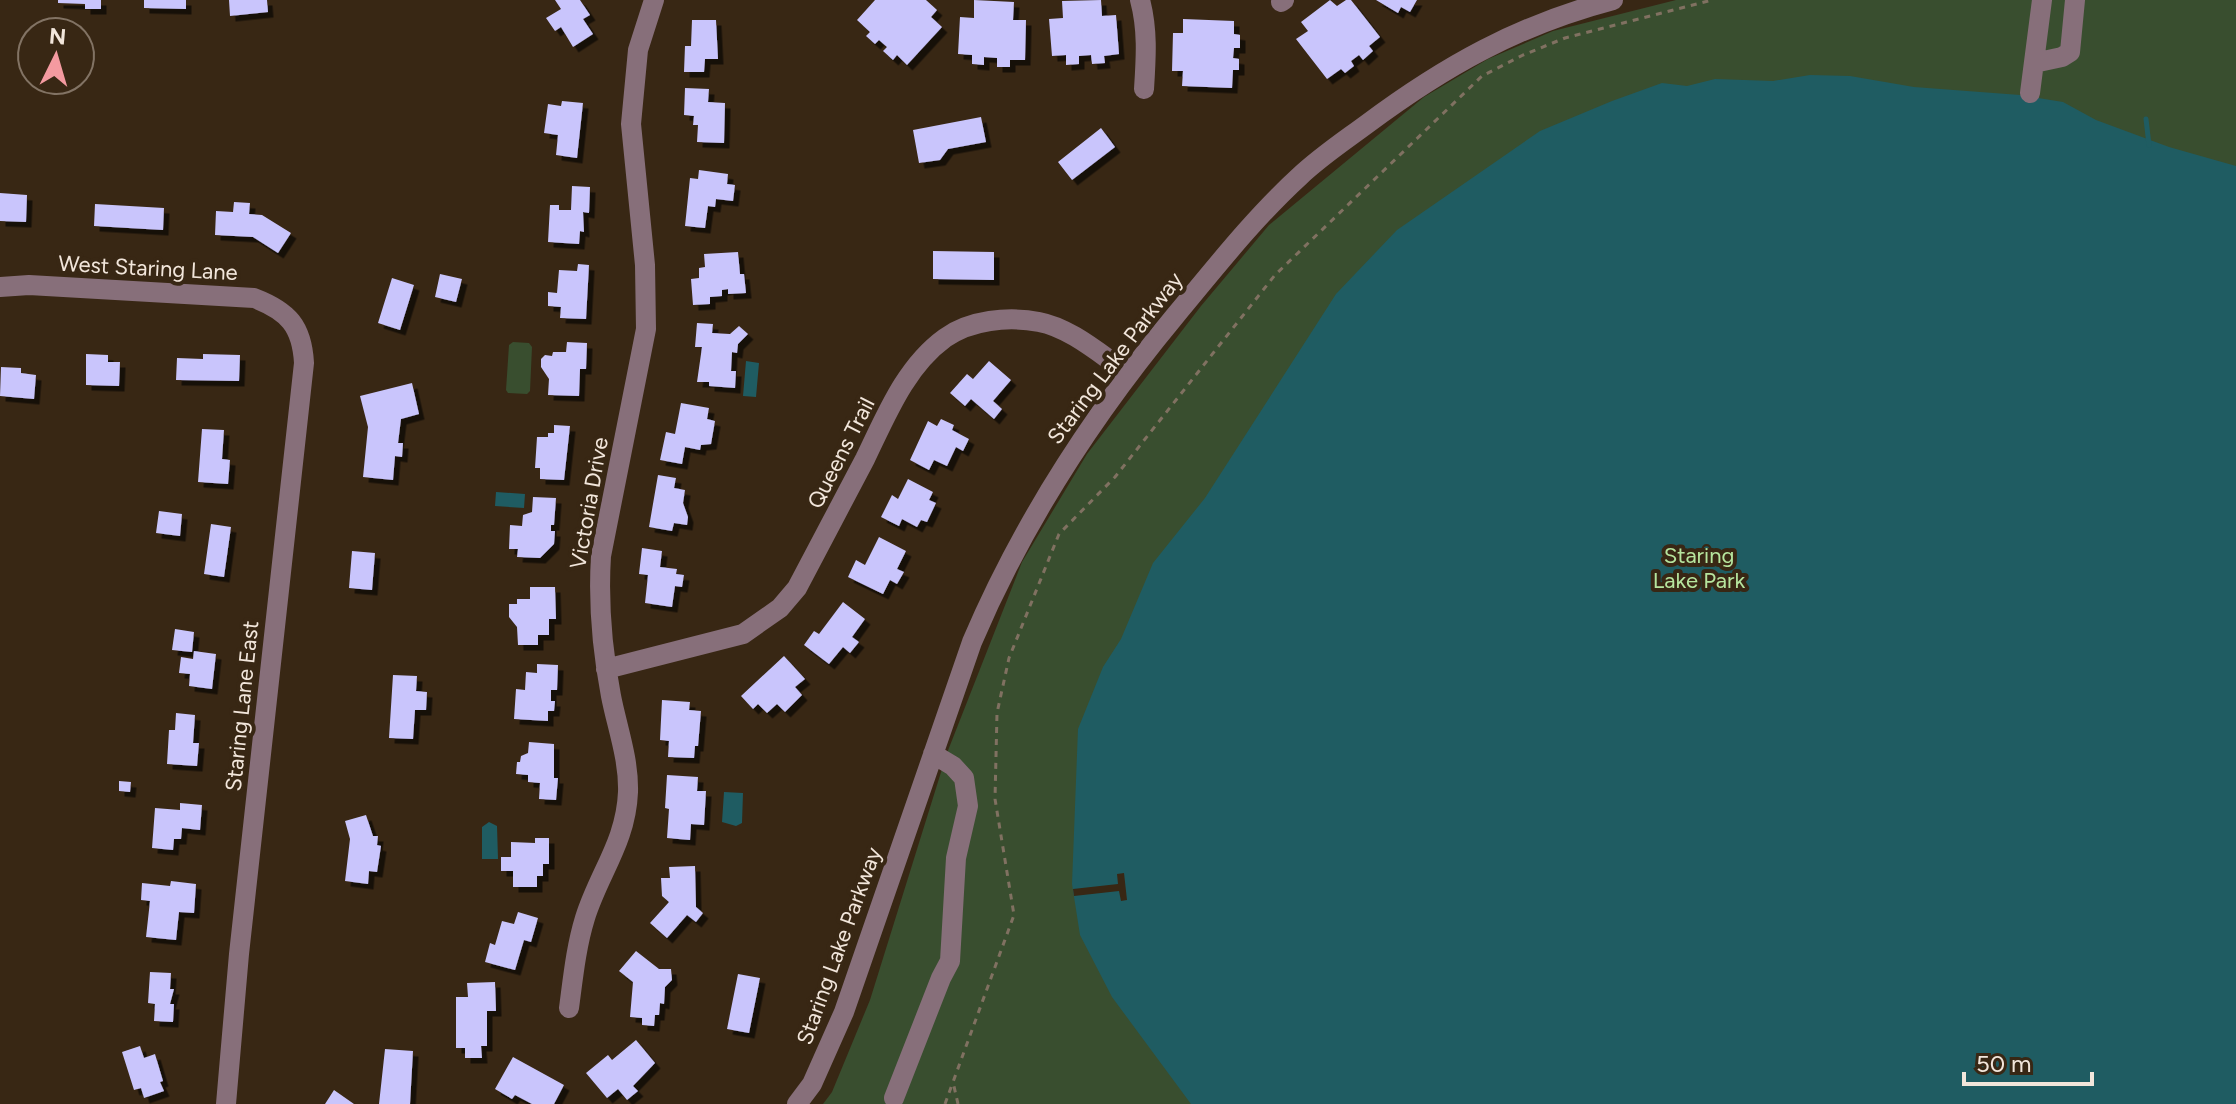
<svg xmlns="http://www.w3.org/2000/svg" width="2236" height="1104" font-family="Figtree,sans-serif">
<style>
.green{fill:#394e2f}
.water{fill:#1f5c62}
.pier{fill:#382714}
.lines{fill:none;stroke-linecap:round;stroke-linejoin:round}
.stream{stroke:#1f5c62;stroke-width:5}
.building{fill:#c9c5fc;filter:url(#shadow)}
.path{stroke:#807161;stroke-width:3;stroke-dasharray:6 6;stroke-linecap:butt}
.minor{stroke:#876f7a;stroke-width:20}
.labels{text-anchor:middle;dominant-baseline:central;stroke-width:8;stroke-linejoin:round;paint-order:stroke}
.street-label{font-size:22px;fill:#f2e6db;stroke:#382714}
.park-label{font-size:22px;fill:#b6e59e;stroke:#382714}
</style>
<defs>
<filter id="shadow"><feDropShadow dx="5.5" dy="5.5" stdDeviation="0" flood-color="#0009"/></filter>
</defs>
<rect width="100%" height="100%" fill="#382714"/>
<!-- green -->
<path class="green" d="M 1676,0 L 2236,0 L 2236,1104 L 823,1104 L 832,1092 L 870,1000 L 947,753 L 1022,562 L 1087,454 L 1201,306 L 1269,225 L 1424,97 L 1488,59 L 1553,31 Z
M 513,342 L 529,343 L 532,347 L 530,391 L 527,394 L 508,393 L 506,390 L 509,345 Z"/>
<!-- water -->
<path class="water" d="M 1810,75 L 1850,76 L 1914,87 L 2020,95 L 2063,102 L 2096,120 L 2169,147 L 2236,166 L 2236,1104 L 1191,1104 L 1112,997 L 1080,935 L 1072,884 L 1078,729 L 1103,667 L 1121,639 L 1153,563 L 1205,498 L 1336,294 L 1397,230 L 1540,131 L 1612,101 L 1662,83 L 1687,86 L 1715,79 L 1773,81 Z
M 746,361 L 759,363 L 756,397 L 743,396 Z
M 496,492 L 525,494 L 524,508 L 495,506 Z
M 724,792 L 743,793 L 742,823 L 736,826 L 722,822 Z
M 489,822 L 497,826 L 498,859 L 482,859 L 482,827 Z"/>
<!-- pier -->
<path class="pier" d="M 1124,873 L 1127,900 L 1121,901 L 1119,891 L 1074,896 L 1073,889 L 1118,884 L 1117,874 Z"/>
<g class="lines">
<!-- stream -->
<path class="stream" d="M 2146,119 L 2149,145"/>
</g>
<!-- building -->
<path class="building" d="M 58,0 L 101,0 L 101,9 L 85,9 L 85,4 L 58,3 Z
M 144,0 L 186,0 L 186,9 L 144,8 Z
M 229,0 L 267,0 L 268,12 L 230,16 Z
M 555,0 L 580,0 L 590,15 L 583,19 L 593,34 L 573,47 L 561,27 L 555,31 L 546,18 L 561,9 Z
M 875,0 L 926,0 L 937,10 L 931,17 L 942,27 L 907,65 L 897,55 L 893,60 L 883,51 L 887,47 L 879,40 L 875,44 L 866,36 L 870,32 L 857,20 Z
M 974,0 L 1014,2 L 1013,20 L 1026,20 L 1025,60 L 1010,60 L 1010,67 L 997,67 L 997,58 L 984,57 L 984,65 L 972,64 L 972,55 L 958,54 L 960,17 L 974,18 Z
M 1101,0 L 1102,16 L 1116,15 L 1119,54 L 1104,56 L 1105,63 L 1092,64 L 1091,55 L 1079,56 L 1079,64 L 1066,65 L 1066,55 L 1052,56 L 1049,19 L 1063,18 L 1062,1 Z
M 1330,0 L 1337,6 L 1346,0 L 1351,0 L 1380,37 L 1369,46 L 1373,51 L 1363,60 L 1359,55 L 1351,61 L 1354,66 L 1345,73 L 1341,69 L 1327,79 L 1296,39 L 1308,31 L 1301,22 Z
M 1376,0 L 1417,0 L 1410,12 L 1401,7 L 1398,13 Z
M 1183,19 L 1234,21 L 1234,34 L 1240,35 L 1240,48 L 1234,48 L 1233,58 L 1239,59 L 1239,70 L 1233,70 L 1232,88 L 1182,86 L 1183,71 L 1172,71 L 1173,33 L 1183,33 Z
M 692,20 L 716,20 L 718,59 L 705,59 L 704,72 L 684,72 L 685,46 L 691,46 Z
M 685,88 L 709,89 L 708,102 L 725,103 L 724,143 L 697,142 L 698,125 L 693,125 L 694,116 L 684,115 Z
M 562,101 L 583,103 L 577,158 L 556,155 L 558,135 L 544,133 L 548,104 L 561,106 Z
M 981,117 L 986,142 L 948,149 L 940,160 L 919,163 L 913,130 Z
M 1101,128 L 1115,147 L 1072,180 L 1058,162 Z
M 699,170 L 728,174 L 727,184 L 735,185 L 733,201 L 716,199 L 715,207 L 708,206 L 705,228 L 685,226 L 690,178 L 698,179 Z
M 572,186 L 590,187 L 589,213 L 583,212 L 584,232 L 580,231 L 579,244 L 548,242 L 550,205 L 559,205 L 559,210 L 571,210 Z
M 0,193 L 27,195 L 26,222 L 0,221 Z
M 234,202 L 250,203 L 249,214 L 262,215 L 291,233 L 278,253 L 253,237 L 215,235 L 216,211 L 233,212 Z
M 95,204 L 164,208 L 163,230 L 94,226 Z
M 933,251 L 994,252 L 994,280 L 933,279 Z
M 738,252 L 740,274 L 744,274 L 746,293 L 728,294 L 728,289 L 722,290 L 722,296 L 710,297 L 710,304 L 693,305 L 691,279 L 699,278 L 699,268 L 705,267 L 704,254 Z
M 578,264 L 589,265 L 586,319 L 560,318 L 561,307 L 548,306 L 548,292 L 557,293 L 559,270 L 577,271 Z
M 440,274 L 462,279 L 456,302 L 435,297 Z
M 392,278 L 414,285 L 400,330 L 378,323 Z
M 697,323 L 713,324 L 712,333 L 730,334 L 739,326 L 748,334 L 738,344 L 737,353 L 732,352 L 731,371 L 736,371 L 735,388 L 709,386 L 709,382 L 697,382 L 702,347 L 695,347 Z
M 567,342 L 587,343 L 586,369 L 580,369 L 579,396 L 548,395 L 549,379 L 541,367 L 541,359 L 545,355 L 552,356 L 553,352 L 566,352 Z
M 86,354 L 108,355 L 108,362 L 120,362 L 119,386 L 86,385 Z
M 203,354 L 240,355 L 239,381 L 176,380 L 177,358 L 203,359 Z
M 989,361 L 1011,380 L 993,401 L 1002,409 L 994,419 L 971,399 L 965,406 L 950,393 L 967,374 L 973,379 Z
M 1,367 L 21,368 L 21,373 L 36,375 L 34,399 L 0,396 Z
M 412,383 L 419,414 L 401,419 L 398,443 L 403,443 L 402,457 L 395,456 L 393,480 L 363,477 L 368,427 L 360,396 Z
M 681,403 L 709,408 L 707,419 L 715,421 L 711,444 L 701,445 L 700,450 L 685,447 L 682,464 L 660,460 L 666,432 L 675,434 Z
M 941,419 L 954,425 L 952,430 L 969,439 L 963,451 L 956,447 L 947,466 L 934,460 L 929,470 L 910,460 L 928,421 L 937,426 Z
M 554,425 L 570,426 L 564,480 L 540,479 L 540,468 L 535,468 L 537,437 L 548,437 L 548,433 L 554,433 Z
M 202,429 L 224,430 L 222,459 L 230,460 L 228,484 L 198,482 Z
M 658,475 L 676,478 L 674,488 L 685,490 L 683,503 L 688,517 L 687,525 L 674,523 L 672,531 L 649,527 Z
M 908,479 L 933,492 L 929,500 L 936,503 L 927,522 L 921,520 L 917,527 L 902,519 L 899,526 L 881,517 L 892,495 L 898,499 Z
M 533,497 L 556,498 L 554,525 L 551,525 L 551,531 L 555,531 L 554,544 L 540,558 L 517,557 L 518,549 L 509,549 L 510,525 L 522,526 L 523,515 L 532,512 Z
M 159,511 L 182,514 L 180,536 L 156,533 Z
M 211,524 L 231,527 L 224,577 L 204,574 Z
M 879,537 L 906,551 L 897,569 L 904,572 L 897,584 L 890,580 L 883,594 L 848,577 L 856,560 L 865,565 Z
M 642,548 L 662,551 L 660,567 L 677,569 L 676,574 L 684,575 L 682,587 L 675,586 L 672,607 L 645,603 L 648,575 L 639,574 Z
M 352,551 L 375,553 L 372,590 L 349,588 Z
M 530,587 L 555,587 L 556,619 L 549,619 L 549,635 L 538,635 L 538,645 L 518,645 L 517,627 L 509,617 L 509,604 L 517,604 L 517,599 L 530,599 Z
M 843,602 L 865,619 L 852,637 L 859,642 L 850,653 L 843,647 L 829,664 L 804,645 L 814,631 L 819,634 Z
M 175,629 L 194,632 L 192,652 L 172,650 Z
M 194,651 L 216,654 L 212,689 L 189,686 L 190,674 L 179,673 L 181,657 L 193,659 Z
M 784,656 L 805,679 L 795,687 L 802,695 L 785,712 L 777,704 L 767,713 L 758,704 L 753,709 L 741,696 Z
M 537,664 L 558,665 L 557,690 L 551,690 L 551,701 L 555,701 L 554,711 L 548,711 L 548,721 L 514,719 L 516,689 L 525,690 L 526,672 L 537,673 Z
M 393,675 L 417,676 L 416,691 L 427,692 L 426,710 L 415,710 L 413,739 L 389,738 Z
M 662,700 L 690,702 L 689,710 L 701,711 L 698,746 L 695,746 L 694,758 L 668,757 L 669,741 L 660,740 Z
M 176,713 L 195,715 L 193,743 L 199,743 L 197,766 L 167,764 L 169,730 L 175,730 Z
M 529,742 L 554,744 L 554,778 L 558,778 L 556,800 L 539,799 L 540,783 L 528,782 L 528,775 L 516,774 L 517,762 L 520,762 L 521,756 L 528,753 Z
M 667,775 L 698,777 L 697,791 L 706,791 L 704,825 L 691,824 L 690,840 L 667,838 L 669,809 L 665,808 Z
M 119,781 L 131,782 L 130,792 L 119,791 Z
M 180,803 L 202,805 L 200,830 L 182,828 L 181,839 L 174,839 L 173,850 L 152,848 L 155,808 L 180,810 Z
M 366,815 L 373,836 L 378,836 L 377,845 L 381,846 L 377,872 L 369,871 L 368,884 L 345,881 L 350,839 L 345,821 Z
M 535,838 L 549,838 L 549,864 L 543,864 L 543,876 L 537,876 L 537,887 L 513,887 L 513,871 L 501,871 L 501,857 L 511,857 L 511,842 L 535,843 Z
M 695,866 L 696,907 L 703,913 L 696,922 L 687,915 L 667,938 L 650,923 L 669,902 L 662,896 L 661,878 L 670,878 L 669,867 Z
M 171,881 L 196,884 L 194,913 L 179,912 L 176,940 L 146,937 L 150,901 L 141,900 L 142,883 L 170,886 Z
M 518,912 L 538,918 L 531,942 L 524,940 L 515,970 L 485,962 L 490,943 L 495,945 L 502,921 L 514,924 Z
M 636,951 L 659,969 L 671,969 L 672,980 L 665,987 L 664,1004 L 660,1003 L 659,1015 L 655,1015 L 654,1026 L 642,1025 L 642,1018 L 630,1017 L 633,982 L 619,971 Z
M 150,972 L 171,973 L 170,989 L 174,989 L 170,1004 L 174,1004 L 173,1022 L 154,1021 L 155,1004 L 148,1003 Z
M 738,974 L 760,978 L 749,1033 L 727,1029 Z
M 495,982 L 496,1011 L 487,1011 L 487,1046 L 481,1046 L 482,1058 L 465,1058 L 465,1048 L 456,1048 L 456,997 L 468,997 L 467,983 Z
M 636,1040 L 655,1063 L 633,1086 L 638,1091 L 627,1100 L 618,1089 L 607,1098 L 586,1073 L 608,1055 L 612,1060 Z
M 140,1046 L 144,1058 L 155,1054 L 163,1081 L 160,1082 L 164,1091 L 144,1098 L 141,1088 L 134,1090 L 122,1052 Z
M 385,1049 L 413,1051 L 410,1104 L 379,1104 Z
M 513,1057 L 564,1085 L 554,1104 L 532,1104 L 515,1095 L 512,1099 L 495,1089 Z
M 334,1090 L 354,1104 L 325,1104 Z"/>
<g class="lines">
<!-- path -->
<path class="path" d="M 945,1104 L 953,1082
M 958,1104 L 953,1082 L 1014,915 L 995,799 L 997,713 L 1009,658 L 1059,534 L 1115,477 L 1275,275 L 1482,76 L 1523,55 L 1565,38 L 1712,0"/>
<!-- minor -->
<path class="minor" d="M 1140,0 C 1148,30 1146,58 1144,89
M 1281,2 L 1284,0
M 2034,63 L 2062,57 L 2070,52 L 2075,0
M 2030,93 L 2042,0
M 0,287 L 29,285 L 254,298 C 288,311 302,326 304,363 L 239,954 L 226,1104
M 606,669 L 743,634 L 780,608 L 797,588 C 820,545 842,502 865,459 C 886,416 905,367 945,338 C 970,320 1008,316 1039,322 C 1071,328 1101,355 1128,373
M 569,1008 C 573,978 576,947 585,918 C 599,873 626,842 628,792 C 629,759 617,727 611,696 C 602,649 598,604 601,556 L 646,329 L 645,265 L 631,124 L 638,50 L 654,0
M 894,1098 L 941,978 L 950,961 L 956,858 L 968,806 L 964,778 L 953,766 L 933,754
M 797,1104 L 812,1084 L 844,1012 L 972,642 C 1023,522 1092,416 1175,316 C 1215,268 1254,218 1300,176 C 1320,157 1344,141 1367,124 C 1445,66 1518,25 1613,0"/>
</g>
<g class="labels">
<!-- street labels -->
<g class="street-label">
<text transform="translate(148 268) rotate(3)">West Staring Lane</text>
<text transform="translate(1115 358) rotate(-53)">Staring Lake Parkway</text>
<text transform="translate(841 453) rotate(-63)">Queens Trail</text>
<text transform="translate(589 503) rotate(-80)">Victoria Drive</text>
<text transform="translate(242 706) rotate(-84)">Staring Lane East</text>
<text transform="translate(839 946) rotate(-70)">Staring Lake Parkway</text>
</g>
<!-- park labels -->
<g class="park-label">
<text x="1699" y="555">Staring<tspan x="1699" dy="25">Lake Park</tspan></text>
</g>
</g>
<!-- north arrow -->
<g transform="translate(56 56) rotate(5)"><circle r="38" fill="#382714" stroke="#827364" stroke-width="2"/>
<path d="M0-6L14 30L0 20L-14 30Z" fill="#f49aa0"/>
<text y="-12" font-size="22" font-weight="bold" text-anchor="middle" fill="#f2e6db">N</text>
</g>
<!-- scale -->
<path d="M1964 1072v12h128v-12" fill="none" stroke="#f2e6db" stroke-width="4"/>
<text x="1976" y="1072" font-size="24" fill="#f2e6db" stroke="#382714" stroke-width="6" paint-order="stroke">50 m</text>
</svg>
